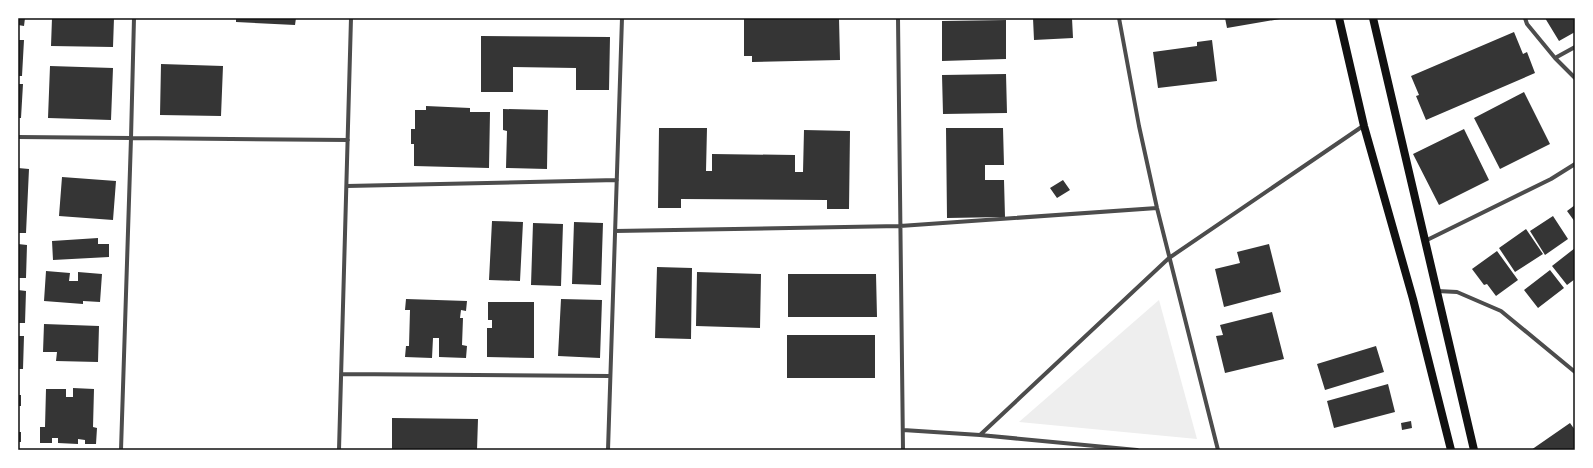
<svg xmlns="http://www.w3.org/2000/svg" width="1593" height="468" font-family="'Nunito Sans',sans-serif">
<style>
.green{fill:#eee}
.building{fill:#353535}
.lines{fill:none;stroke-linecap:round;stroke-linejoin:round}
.minor{stroke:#4c4c4c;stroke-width:4}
.secondary{stroke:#111;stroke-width:8}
.neatline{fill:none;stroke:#111;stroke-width:1.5}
</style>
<rect width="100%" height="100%" fill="#fff"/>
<!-- green -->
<path class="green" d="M 1159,300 L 1197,439 L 1019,422 Z"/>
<!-- building -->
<path class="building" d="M 18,18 L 25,18 L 24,26 L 18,25 Z
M 52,18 L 114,18 L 113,47 L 51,46 Z
M 236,18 L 296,18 L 295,25 L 236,22 Z
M 744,18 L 839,18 L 840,60 L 752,62 L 752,56 L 744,56 Z
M 1033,18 L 1072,18 L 1073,38 L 1034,40 Z
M 1225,18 L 1280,18 L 1280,19 L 1227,28 Z
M 1545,18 L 1575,18 L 1575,32 L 1559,41 Z
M 1006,20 L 1006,59 L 942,61 L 942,21 Z
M 1514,32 L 1523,54 L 1527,52 L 1535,73 L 1426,120 L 1416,96 L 1419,95 L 1411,76 Z
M 481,36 L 610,37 L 609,90 L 576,90 L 576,68 L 513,67 L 513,92 L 481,92 Z
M 18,40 L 24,40 L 22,76 L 18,76 Z
M 1212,40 L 1217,81 L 1158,88 L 1153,52 L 1197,46 L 1197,42 Z
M 161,64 L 223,66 L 221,116 L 160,115 Z
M 50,66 L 113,68 L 111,120 L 48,118 Z
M 1006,74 L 1007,113 L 943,114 L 942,75 Z
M 18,84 L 23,84 L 21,118 L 18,118 Z
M 1524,92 L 1550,144 L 1500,169 L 1474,118 Z
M 426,106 L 470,108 L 470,112 L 490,112 L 489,168 L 414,166 L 414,144 L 411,144 L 411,129 L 415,129 L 415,110 L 426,110 Z
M 503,109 L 548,110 L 547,169 L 506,168 L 507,131 L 503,130 Z
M 659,128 L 707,128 L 706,171 L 712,171 L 712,154 L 795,155 L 795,172 L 803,172 L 804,130 L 850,131 L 849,209 L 827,209 L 827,200 L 681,199 L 681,208 L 658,208 Z
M 946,128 L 1003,128 L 1004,165 L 985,165 L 985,180 L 1004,180 L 1005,217 L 947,218 Z
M 1464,129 L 1489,180 L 1439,205 L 1413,154 Z
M 18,168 L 29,169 L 26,233 L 18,233 Z
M 62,177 L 116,181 L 113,220 L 59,216 Z
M 1063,180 L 1070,190 L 1057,198 L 1050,188 Z
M 1575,205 L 1575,222 L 1567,211 Z
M 1553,216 L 1568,239 L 1545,255 L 1530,231 Z
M 492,221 L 523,222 L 520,281 L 489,280 Z
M 574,222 L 603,223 L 601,285 L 572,284 Z
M 533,223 L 563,224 L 561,286 L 531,285 Z
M 1526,229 L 1543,254 L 1515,272 L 1499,248 Z
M 98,238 L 98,244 L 109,244 L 109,257 L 53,260 L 52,241 Z
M 18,244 L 27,245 L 26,278 L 18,278 Z
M 1269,244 L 1281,292 L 1224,307 L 1215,269 L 1240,263 L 1237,252 Z
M 1575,248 L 1575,279 L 1567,285 L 1552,266 Z
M 1497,251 L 1518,280 L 1496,296 L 1487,284 L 1484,285 L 1472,269 Z
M 657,267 L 692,268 L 691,339 L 655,338 Z
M 1550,270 L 1564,288 L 1538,308 L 1524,290 Z
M 46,271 L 70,273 L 69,281 L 78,281 L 78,272 L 102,274 L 100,302 L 83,301 L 83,304 L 44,301 Z
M 697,272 L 761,274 L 760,328 L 696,326 Z
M 788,274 L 876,274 L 877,317 L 788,317 Z
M 18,290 L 26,291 L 25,323 L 18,323 Z
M 406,299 L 467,301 L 466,311 L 461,310 L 460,318 L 463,318 L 462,345 L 467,346 L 466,358 L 439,357 L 439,338 L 433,338 L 432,358 L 405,357 L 406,346 L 409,346 L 410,310 L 405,310 Z
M 561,299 L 602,300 L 600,358 L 558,356 Z
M 488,302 L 534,302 L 534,358 L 487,357 L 487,328 L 492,328 L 492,320 L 488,320 Z
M 1272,312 L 1284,359 L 1225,373 L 1216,336 L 1223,335 L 1220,325 Z
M 44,324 L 99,326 L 98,362 L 56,361 L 57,352 L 43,352 Z
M 787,335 L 875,335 L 875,378 L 787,378 Z
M 18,336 L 24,336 L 23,369 L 18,369 Z
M 1376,346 L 1384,372 L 1325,390 L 1317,364 Z
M 1388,384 L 1395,412 L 1334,428 L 1327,401 Z
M 73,388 L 94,389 L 93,427 L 97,428 L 96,444 L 85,444 L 85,440 L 78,439 L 78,444 L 58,443 L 58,438 L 52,438 L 52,443 L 40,443 L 40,427 L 45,427 L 46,389 L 66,389 L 66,397 L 73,397 Z
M 18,395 L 21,395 L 21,406 L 18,406 Z
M 392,418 L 478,419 L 477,450 L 392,450 Z
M 1411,421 L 1412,428 L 1402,430 L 1401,423 Z
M 1570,423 L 1575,430 L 1575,450 L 1531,450 Z
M 18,432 L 21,432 L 21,442 L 18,442 Z"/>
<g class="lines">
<!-- minor -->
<path class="minor" d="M 898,18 L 903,450
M 1119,18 L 1139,126 L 1157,208 L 1218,450
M 1525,18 L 1527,24 L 1555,58 L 1575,78
M 1555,58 L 1575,47
M 18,137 L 131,138 L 134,18
M 347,186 L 617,180
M 615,231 L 900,226 L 1157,208
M 1425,241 L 1551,179 L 1575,164
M 1437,291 L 1457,292 L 1501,311 L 1575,372
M 341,374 L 610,376
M 903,430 L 980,435 L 1137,450
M 980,435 L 1169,258 L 1363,126
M 121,450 L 131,138 L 348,140
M 339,450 L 351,18
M 608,450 L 622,18"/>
<!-- secondary -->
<path class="secondary" d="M 1339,18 L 1364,126 L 1413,299 L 1451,450
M 1373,18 L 1474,450"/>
</g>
<!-- border -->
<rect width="1593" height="468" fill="none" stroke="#ffffff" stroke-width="38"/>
<rect x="19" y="19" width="1555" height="430" class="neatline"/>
</svg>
